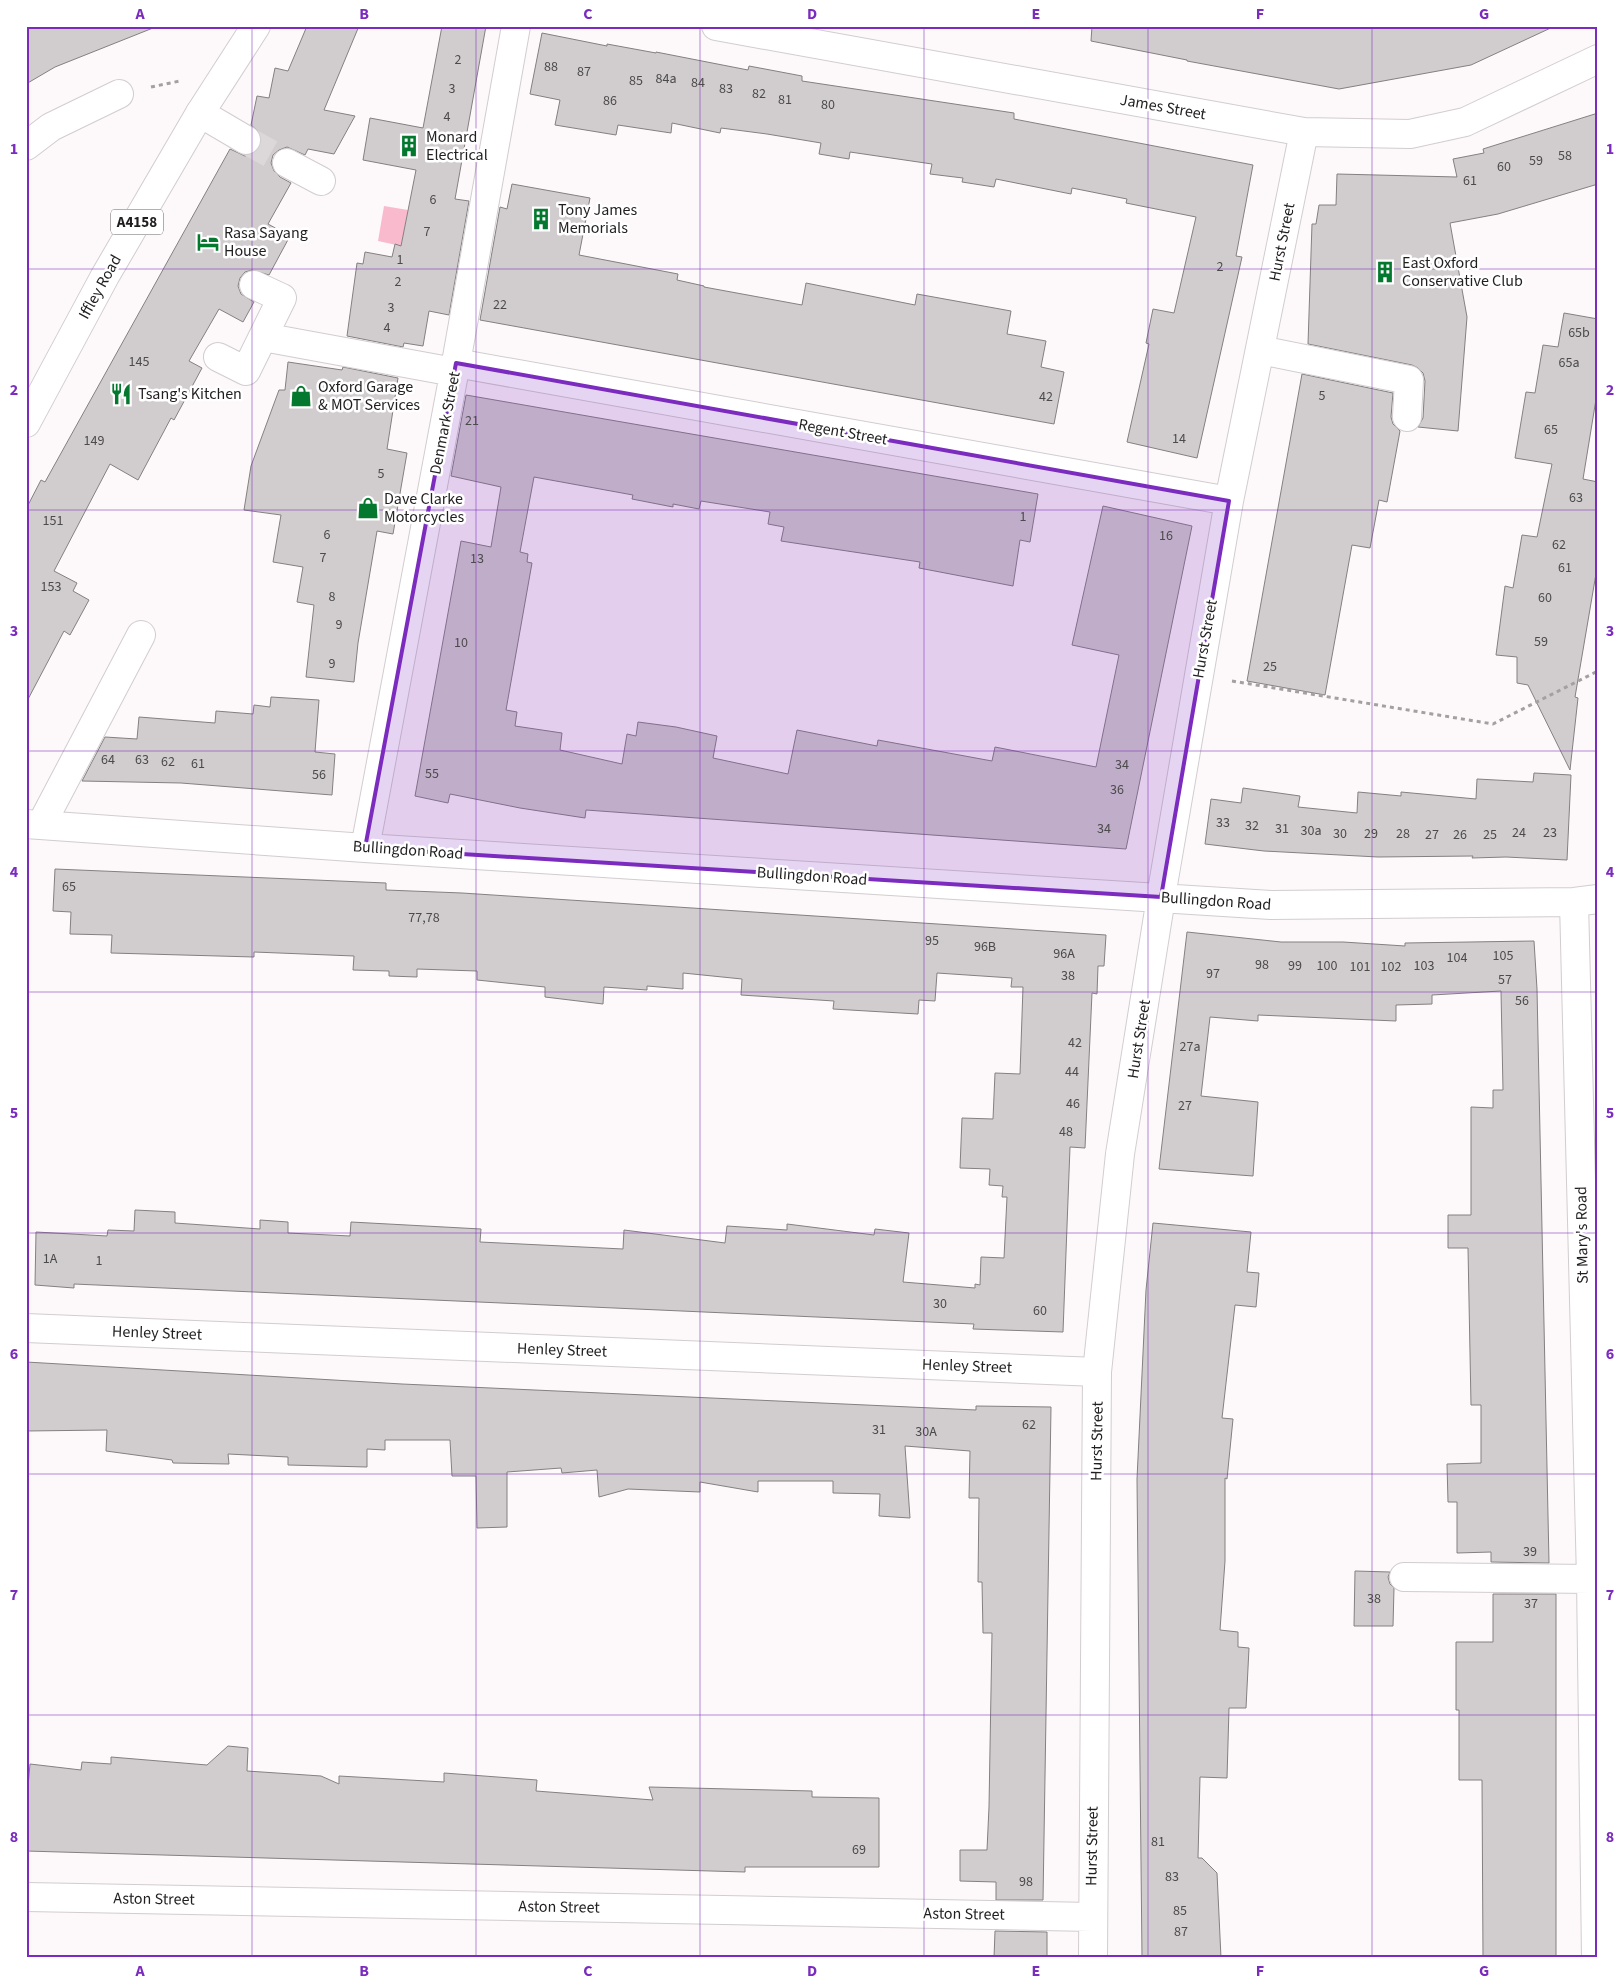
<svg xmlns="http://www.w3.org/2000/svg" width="1624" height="1984" font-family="'Source Sans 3',sans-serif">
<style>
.green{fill:#f9bace}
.building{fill:#d1cdce;stroke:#848081}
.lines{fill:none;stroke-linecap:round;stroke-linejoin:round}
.minor-tunnel{stroke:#dcd7d8;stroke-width:28;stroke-dasharray:28 14;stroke-linecap:butt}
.minor-casing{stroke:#d2cdcf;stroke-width:30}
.major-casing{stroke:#d2cdcf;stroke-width:30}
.path{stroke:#a4a0a1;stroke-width:3;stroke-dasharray:4 4;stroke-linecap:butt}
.minor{stroke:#fff;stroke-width:28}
.major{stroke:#fff;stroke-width:28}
.marked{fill:#7b2cbf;fill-opacity:0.2;stroke:#7b2cbf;stroke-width:4;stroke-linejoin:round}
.grid{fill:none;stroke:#7b2cbf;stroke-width:1;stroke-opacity:0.55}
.labels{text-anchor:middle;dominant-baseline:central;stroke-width:5;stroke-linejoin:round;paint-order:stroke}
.number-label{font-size:14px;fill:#4c4a4b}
.shield{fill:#fff;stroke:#636262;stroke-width:1}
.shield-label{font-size:15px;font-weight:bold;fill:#201e1f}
.street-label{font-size:16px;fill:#201e1f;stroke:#fff}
.poi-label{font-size:16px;fill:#201e1f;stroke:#fff;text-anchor:start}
.neatline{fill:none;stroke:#7b2cbf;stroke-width:2}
.grid-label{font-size:16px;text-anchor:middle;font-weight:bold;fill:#7b2cbf}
</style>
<rect width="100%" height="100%" fill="#fdf8f9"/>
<!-- green -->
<path class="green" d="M 384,206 L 408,210 L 401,246 L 378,241 Z"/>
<!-- building -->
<path class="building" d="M 26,26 L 153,26 L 153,28 L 55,67 L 26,84 Z
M 307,26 L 359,26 L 324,110 L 355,116 L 334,154 L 308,149 L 305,155 L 287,147 L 279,150 L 273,155 L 271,163 L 274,171 L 280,177 L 291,183 L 268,224 L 290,236 L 269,275 L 252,270 L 245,272 L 240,278 L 238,286 L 241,294 L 254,302 L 243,322 L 219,309 L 189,361 L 202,368 L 174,420 L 171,418 L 138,480 L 110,464 L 54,571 L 77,583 L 73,591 L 89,600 L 70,635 L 64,631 L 26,703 L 26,509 L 41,480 L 45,482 L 230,149 L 245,156 L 254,153 L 260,147 L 262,141 L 260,133 L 251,125 L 257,96 L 269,98 L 275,68 L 288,71 Z
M 442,26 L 486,26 L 455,199 L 469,201 L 449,315 L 429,311 L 423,346 L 404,343 L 403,347 L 347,336 L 357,263 L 363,264 L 365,252 L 392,257 L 395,244 L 401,246 L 416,170 L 363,160 L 370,118 L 423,128 Z
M 1092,26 L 1555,26 L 1471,65 L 1339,89 L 1187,61 L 1187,60 L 1091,41 Z
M 542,33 L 607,46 L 607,44 L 656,53 L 656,52 L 748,70 L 749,66 L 802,76 L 802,81 L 1014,113 L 1014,119 L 1253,165 L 1236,256 L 1242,257 L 1197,458 L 1127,442 L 1149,344 L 1146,343 L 1153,309 L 1174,313 L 1196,217 L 1126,203 L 1127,199 L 1072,188 L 1071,194 L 996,179 L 994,187 L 962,182 L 963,178 L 930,174 L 932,164 L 850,152 L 849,159 L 819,154 L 821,143 L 767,134 L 721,128 L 720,133 L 672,123 L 671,133 L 618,125 L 616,135 L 555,125 L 560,100 L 530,94 Z
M 1598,113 L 1598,184 L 1498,214 L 1450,223 L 1467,317 L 1458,431 L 1418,427 L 1423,418 L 1425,381 L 1423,373 L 1418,368 L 1412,365 L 1308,344 L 1312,224 L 1316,224 L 1319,205 L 1336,205 L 1337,174 L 1457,177 L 1453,159 L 1484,153 L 1483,149 Z
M 512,184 L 590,198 L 579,255 L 678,274 L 677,280 L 704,286 L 704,287 L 802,305 L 806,283 L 915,305 L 917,294 L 1011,311 L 1007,334 L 1046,341 L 1041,367 L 1064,372 L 1054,424 L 480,320 L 500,207 L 507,209 Z
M 1564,313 L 1598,319 L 1598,387 L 1583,479 L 1598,482 L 1598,562 L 1575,697 L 1578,698 L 1570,770 L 1528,685 L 1517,683 L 1517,657 L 1496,655 L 1505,586 L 1513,588 L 1522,535 L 1537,537 L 1552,464 L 1515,458 L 1526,392 L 1535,393 L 1543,345 L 1558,347 Z
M 288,362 L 342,370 L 343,367 L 398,378 L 387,449 L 407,453 L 393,534 L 377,531 L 358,643 L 354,682 L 306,677 L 314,605 L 297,602 L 303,567 L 273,562 L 281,515 L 244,510 L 251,466 L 279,390 L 285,390 Z
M 1302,374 L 1393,393 L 1391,417 L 1393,424 L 1400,431 L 1387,502 L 1379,500 L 1370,548 L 1352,545 L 1325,695 L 1247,681 Z
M 466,395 L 1038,494 L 1030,542 L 1020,540 L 1013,586 L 919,568 L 920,562 L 781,541 L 784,527 L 768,524 L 770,512 L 701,501 L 699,509 L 673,504 L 673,507 L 632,499 L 633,495 L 534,477 L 520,552 L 528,554 L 527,562 L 532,563 L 506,710 L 517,712 L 515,726 L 562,733 L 560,750 L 622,764 L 627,734 L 636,736 L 638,722 L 676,727 L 717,736 L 713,758 L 788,774 L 797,730 L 877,746 L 878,740 L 992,761 L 995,747 L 1096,767 L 1119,655 L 1072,645 L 1103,506 L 1192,526 L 1126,849 L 586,810 L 585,818 L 520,808 L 450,794 L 448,803 L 415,796 L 461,541 L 491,547 L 501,487 L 451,476 Z
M 271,697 L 319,700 L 315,752 L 335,754 L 332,795 L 181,783 L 82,781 L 105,737 L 137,739 L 139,717 L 215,723 L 216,711 L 253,714 L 254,705 L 270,707 Z
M 1534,773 L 1571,775 L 1567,860 L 1506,857 L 1472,858 L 1473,856 L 1378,857 L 1264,851 L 1205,844 L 1211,799 L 1241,803 L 1243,788 L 1300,796 L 1298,807 L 1357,813 L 1358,792 L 1401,796 L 1401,792 L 1476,799 L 1477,779 L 1533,782 Z
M 55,869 L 386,883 L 386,890 L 462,893 L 1106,935 L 1104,966 L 1098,966 L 1097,994 L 1092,993 L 1085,1148 L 1070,1147 L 1063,1332 L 973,1329 L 974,1324 L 74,1284 L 74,1288 L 35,1285 L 36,1232 L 107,1236 L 108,1230 L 134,1231 L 135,1210 L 175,1212 L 175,1223 L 260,1229 L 260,1220 L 288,1222 L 288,1233 L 350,1236 L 351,1222 L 481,1229 L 480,1242 L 623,1249 L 624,1230 L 725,1243 L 727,1226 L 787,1230 L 787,1224 L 874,1235 L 875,1229 L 909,1233 L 903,1282 L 975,1288 L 975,1284 L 980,1285 L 981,1257 L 1004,1258 L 1007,1197 L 1002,1197 L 1003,1186 L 989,1185 L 990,1169 L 960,1168 L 962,1118 L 993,1119 L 995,1073 L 1020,1074 L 1023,987 L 1011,987 L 1012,978 L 937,973 L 935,1001 L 919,1000 L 918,1014 L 833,1009 L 834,1001 L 741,995 L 742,979 L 683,973 L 683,989 L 647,986 L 647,990 L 604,987 L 603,1004 L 545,997 L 545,987 L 477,980 L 477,971 L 417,969 L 417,977 L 389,976 L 389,971 L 353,970 L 354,956 L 254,952 L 254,957 L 111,953 L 112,935 L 70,934 L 71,912 L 53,911 Z
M 1187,932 L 1281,942 L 1343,942 L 1405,946 L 1405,943 L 1534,941 L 1537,989 L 1549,1563 L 1491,1562 L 1491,1552 L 1457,1553 L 1457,1502 L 1448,1502 L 1447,1464 L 1481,1463 L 1481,1405 L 1471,1405 L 1468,1248 L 1448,1248 L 1448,1215 L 1471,1215 L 1471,1107 L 1493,1108 L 1493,1090 L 1503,1090 L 1501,991 L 1432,995 L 1432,1004 L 1396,1005 L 1396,1021 L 1258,1015 L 1258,1021 L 1210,1017 L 1201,1096 L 1258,1102 L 1253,1176 L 1159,1169 Z
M 1153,1223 L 1251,1232 L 1247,1272 L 1259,1273 L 1256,1307 L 1235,1305 L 1222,1418 L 1233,1419 L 1227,1479 L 1225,1478 L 1225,1561 L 1220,1630 L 1238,1632 L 1238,1647 L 1249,1648 L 1246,1708 L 1229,1708 L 1227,1778 L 1200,1777 L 1198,1858 L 1202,1858 L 1217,1873 L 1221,1958 L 1142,1958 L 1137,1479 L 1146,1290 Z
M 26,1362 L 402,1384 L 976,1410 L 976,1406 L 1051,1407 L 1043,1900 L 996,1900 L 996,1882 L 960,1881 L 960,1850 L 987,1850 L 989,1807 L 992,1633 L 983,1633 L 982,1582 L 978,1582 L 979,1498 L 969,1498 L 970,1451 L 905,1446 L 910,1518 L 879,1516 L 880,1494 L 833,1493 L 833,1481 L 758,1481 L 758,1492 L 700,1482 L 700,1492 L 628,1489 L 599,1497 L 597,1470 L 562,1473 L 561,1468 L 507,1472 L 507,1527 L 477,1528 L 476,1476 L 452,1476 L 450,1440 L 385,1440 L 385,1450 L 367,1449 L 367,1467 L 288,1465 L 288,1457 L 228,1454 L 229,1464 L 173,1463 L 172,1460 L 106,1451 L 107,1430 L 26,1431 Z
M 1355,1571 L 1390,1572 L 1388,1577 L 1390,1584 L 1394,1588 L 1393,1626 L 1354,1626 Z
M 1493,1594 L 1556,1594 L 1556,1958 L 1483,1958 L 1482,1780 L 1459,1780 L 1459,1710 L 1456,1710 L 1456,1642 L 1493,1642 Z
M 228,1746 L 248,1748 L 247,1771 L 321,1776 L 339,1784 L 339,1776 L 444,1782 L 444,1773 L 537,1780 L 536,1791 L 653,1800 L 649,1787 L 812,1791 L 812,1797 L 879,1798 L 879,1867 L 745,1867 L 745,1872 L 26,1851 L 26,1787 L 28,1787 L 30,1764 L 81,1770 L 82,1762 L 111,1764 L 111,1757 L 207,1765 Z
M 995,1931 L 1047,1932 L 1047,1958 L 994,1958 Z"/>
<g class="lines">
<!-- minor-tunnel -->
<path class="minor-tunnel" d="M 246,140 L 287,163"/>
<!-- minor casing -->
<g class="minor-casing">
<path id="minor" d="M 716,26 L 1304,132 L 1410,134 L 1465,122 L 1598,59
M 200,113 L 246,140
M 26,146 L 51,127 L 119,94
M 287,163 L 321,181
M 263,337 L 454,372
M 1260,350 L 1409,380 L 1407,417
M 218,357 L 246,371 L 282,298 L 254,285
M 456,363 L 1229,501
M 26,824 L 365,848 L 1271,905 L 1574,902 L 1598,899
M 41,825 L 141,635
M 365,848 L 456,363 L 516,26
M 1574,902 L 1591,1579 L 1596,1958
M 26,1328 L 1097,1372
M 1404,1577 L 1591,1579
M 26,1897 L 1092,1917
M 1093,1958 L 1097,1372 L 1120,1154 L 1164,879 L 1229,501 L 1304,132"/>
</g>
<!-- major casing -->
<g class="major-casing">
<path id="major" d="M 26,423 L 105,276 L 200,113 L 256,26"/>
</g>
<!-- path -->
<path class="path" d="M 151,87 L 180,81
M 1232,681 L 1493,724 L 1598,671"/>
<!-- minor -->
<use href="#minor" class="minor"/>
<!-- major -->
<use href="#major" class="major"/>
</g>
<!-- marked area -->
<path class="marked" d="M 456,363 L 1229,501 L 1161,897 L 365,848 Z"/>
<!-- grid -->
<path class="grid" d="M 252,26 L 252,1958M 476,26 L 476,1958M 700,26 L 700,1958M 924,26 L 924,1958M 1148,26 L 1148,1958M 1372,26 L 1372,1958M 26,269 L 1598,269M 26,510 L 1598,510M 26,751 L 1598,751M 26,992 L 1598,992M 26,1233 L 1598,1233M 26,1474 L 1598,1474M 26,1715 L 1598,1715"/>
<!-- icons -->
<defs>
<g id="building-bare" transform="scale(1.725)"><path d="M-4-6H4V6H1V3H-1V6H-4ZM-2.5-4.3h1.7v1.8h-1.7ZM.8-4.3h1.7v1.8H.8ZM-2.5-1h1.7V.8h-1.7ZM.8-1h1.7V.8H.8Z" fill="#03782e" stroke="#fff" stroke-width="2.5" paint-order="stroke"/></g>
<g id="hotel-bare" transform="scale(1.725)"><path d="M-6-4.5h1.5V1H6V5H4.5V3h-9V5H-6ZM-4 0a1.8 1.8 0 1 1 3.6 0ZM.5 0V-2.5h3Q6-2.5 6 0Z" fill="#03782e" stroke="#fff" stroke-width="2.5" paint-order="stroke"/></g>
<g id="restaurant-bare" transform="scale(1.725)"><path d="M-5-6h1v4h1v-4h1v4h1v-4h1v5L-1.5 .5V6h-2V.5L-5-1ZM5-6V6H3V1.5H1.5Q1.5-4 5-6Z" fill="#03782e" stroke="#fff" stroke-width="2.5" paint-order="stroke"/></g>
<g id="shop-bare" transform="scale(1.725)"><path d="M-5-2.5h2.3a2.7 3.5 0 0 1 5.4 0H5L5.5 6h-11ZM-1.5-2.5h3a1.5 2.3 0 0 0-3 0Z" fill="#03782e" stroke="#fff" stroke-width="2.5" paint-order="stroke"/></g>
</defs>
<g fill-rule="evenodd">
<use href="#building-bare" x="409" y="146"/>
<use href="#building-bare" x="541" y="219"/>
<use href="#hotel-bare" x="208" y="242"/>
<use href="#building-bare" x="1385" y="272"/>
<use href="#restaurant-bare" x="121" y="394"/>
<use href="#shop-bare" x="301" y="396"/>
<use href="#shop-bare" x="368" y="508"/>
</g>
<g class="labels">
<!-- number labels -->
<g class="number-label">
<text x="458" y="60">2</text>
<text x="551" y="67">88</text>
<text x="584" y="72">87</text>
<text x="666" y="79">84a</text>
<text x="636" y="81">85</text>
<text x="698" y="83">84</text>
<text x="452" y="89">3</text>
<text x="726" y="89">83</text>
<text x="759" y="94">82</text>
<text x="785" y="100">81</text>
<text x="610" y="101">86</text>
<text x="828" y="105">80</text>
<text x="447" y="117">4</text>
<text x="1565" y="156">58</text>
<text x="1536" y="161">59</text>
<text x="1504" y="167">60</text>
<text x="1470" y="181">61</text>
<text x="433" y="200">6</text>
<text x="427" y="232">7</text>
<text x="400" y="260">1</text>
<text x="1220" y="267">2</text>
<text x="398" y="282">2</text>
<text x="500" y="305">22</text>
<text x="391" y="308">3</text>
<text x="387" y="328">4</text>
<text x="1579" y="333">65b</text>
<text x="139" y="362">145</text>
<text x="1569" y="363">65a</text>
<text x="1322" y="396">5</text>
<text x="1046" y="397">42</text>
<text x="472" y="421">21</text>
<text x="1551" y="430">65</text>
<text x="1179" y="439">14</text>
<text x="94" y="441">149</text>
<text x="381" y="474">5</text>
<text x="1576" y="498">63</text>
<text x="1023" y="517">1</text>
<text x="53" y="521">151</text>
<text x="327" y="535">6</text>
<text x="1166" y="536">16</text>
<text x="1559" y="545">62</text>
<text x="323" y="558">7</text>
<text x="477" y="559">13</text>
<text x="1565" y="568">61</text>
<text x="51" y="587">153</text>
<text x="332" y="597">8</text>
<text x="1545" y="598">60</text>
<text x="339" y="625">9</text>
<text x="1541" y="642">59</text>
<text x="461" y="643">10</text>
<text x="332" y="664">9</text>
<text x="1270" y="667">25</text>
<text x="108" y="760">64</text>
<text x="142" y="760">63</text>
<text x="168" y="762">62</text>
<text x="198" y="764">61</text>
<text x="1122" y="765">34</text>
<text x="432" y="774">55</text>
<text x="319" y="775">56</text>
<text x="1117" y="790">36</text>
<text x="1223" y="823">33</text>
<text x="1252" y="826">32</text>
<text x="1104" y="829">34</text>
<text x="1282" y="829">31</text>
<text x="1311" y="831">30a</text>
<text x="1519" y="833">24</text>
<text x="1550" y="833">23</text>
<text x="1340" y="834">30</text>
<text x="1371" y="834">29</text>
<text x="1403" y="834">28</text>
<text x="1432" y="835">27</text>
<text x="1460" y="835">26</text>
<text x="1490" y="835">25</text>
<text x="69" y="887">65</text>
<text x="424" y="918">77,78</text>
<text x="932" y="941">95</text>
<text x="985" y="947">96B</text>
<text x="1064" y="954">96A</text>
<text x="1503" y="956">105</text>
<text x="1457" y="958">104</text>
<text x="1262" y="965">98</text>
<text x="1295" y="966">99</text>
<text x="1327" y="966">100</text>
<text x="1424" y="966">103</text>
<text x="1360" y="967">101</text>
<text x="1391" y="967">102</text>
<text x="1213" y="974">97</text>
<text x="1068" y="976">38</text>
<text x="1505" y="980">57</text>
<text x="1522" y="1001">56</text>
<text x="1075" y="1043">42</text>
<text x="1190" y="1047">27a</text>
<text x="1072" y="1072">44</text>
<text x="1073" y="1104">46</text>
<text x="1185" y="1106">27</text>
<text x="1066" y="1132">48</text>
<text x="50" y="1259">1A</text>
<text x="99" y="1261">1</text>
<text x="940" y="1304">30</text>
<text x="1040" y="1311">60</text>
<text x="1029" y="1425">62</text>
<text x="879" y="1430">31</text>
<text x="926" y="1432">30A</text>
<text x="1530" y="1552">39</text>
<text x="1374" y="1599">38</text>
<text x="1531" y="1604">37</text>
<text x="1158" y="1842">81</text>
<text x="859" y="1850">69</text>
<text x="1172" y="1877">83</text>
<text x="1026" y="1882">98</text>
<text x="1180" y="1911">85</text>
<text x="1181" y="1932">87</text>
</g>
<!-- shield labels -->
<rect class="shield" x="111" y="209.5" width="52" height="25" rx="4"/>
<g class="shield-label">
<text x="137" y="222">A4158</text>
</g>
<!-- street labels -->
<g class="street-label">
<text transform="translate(1163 107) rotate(10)">James Street</text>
<text transform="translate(1282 242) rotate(-79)">Hurst Street</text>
<text transform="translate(100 287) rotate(-61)">Iffley Road</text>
<text transform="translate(445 423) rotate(-79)">Denmark Street</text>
<text transform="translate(843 432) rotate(10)">Regent Street</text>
<text transform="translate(1205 639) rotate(-80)">Hurst Street</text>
<text transform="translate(408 850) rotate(4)">Bullingdon Road</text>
<text transform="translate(812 876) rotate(4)">Bullingdon Road</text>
<text transform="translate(1216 901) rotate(4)">Bullingdon Road</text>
<text transform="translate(1139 1039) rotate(-81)">Hurst Street</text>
<text transform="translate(1582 1235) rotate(-91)">St Mary's Road</text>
<text transform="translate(157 1333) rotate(2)">Henley Street</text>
<text transform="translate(562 1350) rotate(2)">Henley Street</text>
<text transform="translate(967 1366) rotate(2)">Henley Street</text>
<text transform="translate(1097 1441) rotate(-89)">Hurst Street</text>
<text transform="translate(1092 1846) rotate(-89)">Hurst Street</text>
<text transform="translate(154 1899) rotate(1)">Aston Street</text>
<text transform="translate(559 1907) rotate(1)">Aston Street</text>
<text transform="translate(964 1914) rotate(1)">Aston Street</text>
</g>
<!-- poi labels -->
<g class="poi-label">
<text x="426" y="137">Monard<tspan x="426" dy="18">Electrical</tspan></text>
<text x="558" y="210">Tony James<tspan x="558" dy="18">Memorials</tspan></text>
<text x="224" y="233">Rasa Sayang<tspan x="224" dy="18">House</tspan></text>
<text x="1402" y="263">East Oxford<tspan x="1402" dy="18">Conservative Club</tspan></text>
<text x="318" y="387">Oxford Garage<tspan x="318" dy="18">&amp; MOT Services</tspan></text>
<text x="138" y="394">Tsang's Kitchen</text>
<text x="384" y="499">Dave Clarke<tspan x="384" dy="18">Motorcycles</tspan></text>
</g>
</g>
<!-- border -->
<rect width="1624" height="1984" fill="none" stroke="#ffffff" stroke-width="55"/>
<rect x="28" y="28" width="1568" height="1928" class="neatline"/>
<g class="grid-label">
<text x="140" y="19">A</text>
<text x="364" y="19">B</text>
<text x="588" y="19">C</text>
<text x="812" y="19">D</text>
<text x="1036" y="19">E</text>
<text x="1260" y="19">F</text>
<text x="1484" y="19">G</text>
<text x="14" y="154">1</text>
<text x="1610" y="154">1</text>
<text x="14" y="395">2</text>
<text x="1610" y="395">2</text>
<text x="14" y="636">3</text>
<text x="1610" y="636">3</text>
<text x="14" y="877">4</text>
<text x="1610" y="877">4</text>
<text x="14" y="1118">5</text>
<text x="1610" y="1118">5</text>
<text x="14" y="1359">6</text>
<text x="1610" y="1359">6</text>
<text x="14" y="1600">7</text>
<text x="1610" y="1600">7</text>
<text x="14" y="1842">8</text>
<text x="1610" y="1842">8</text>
<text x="140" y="1976">A</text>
<text x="364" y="1976">B</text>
<text x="588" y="1976">C</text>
<text x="812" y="1976">D</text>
<text x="1036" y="1976">E</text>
<text x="1260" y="1976">F</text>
<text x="1484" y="1976">G</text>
</g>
</svg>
